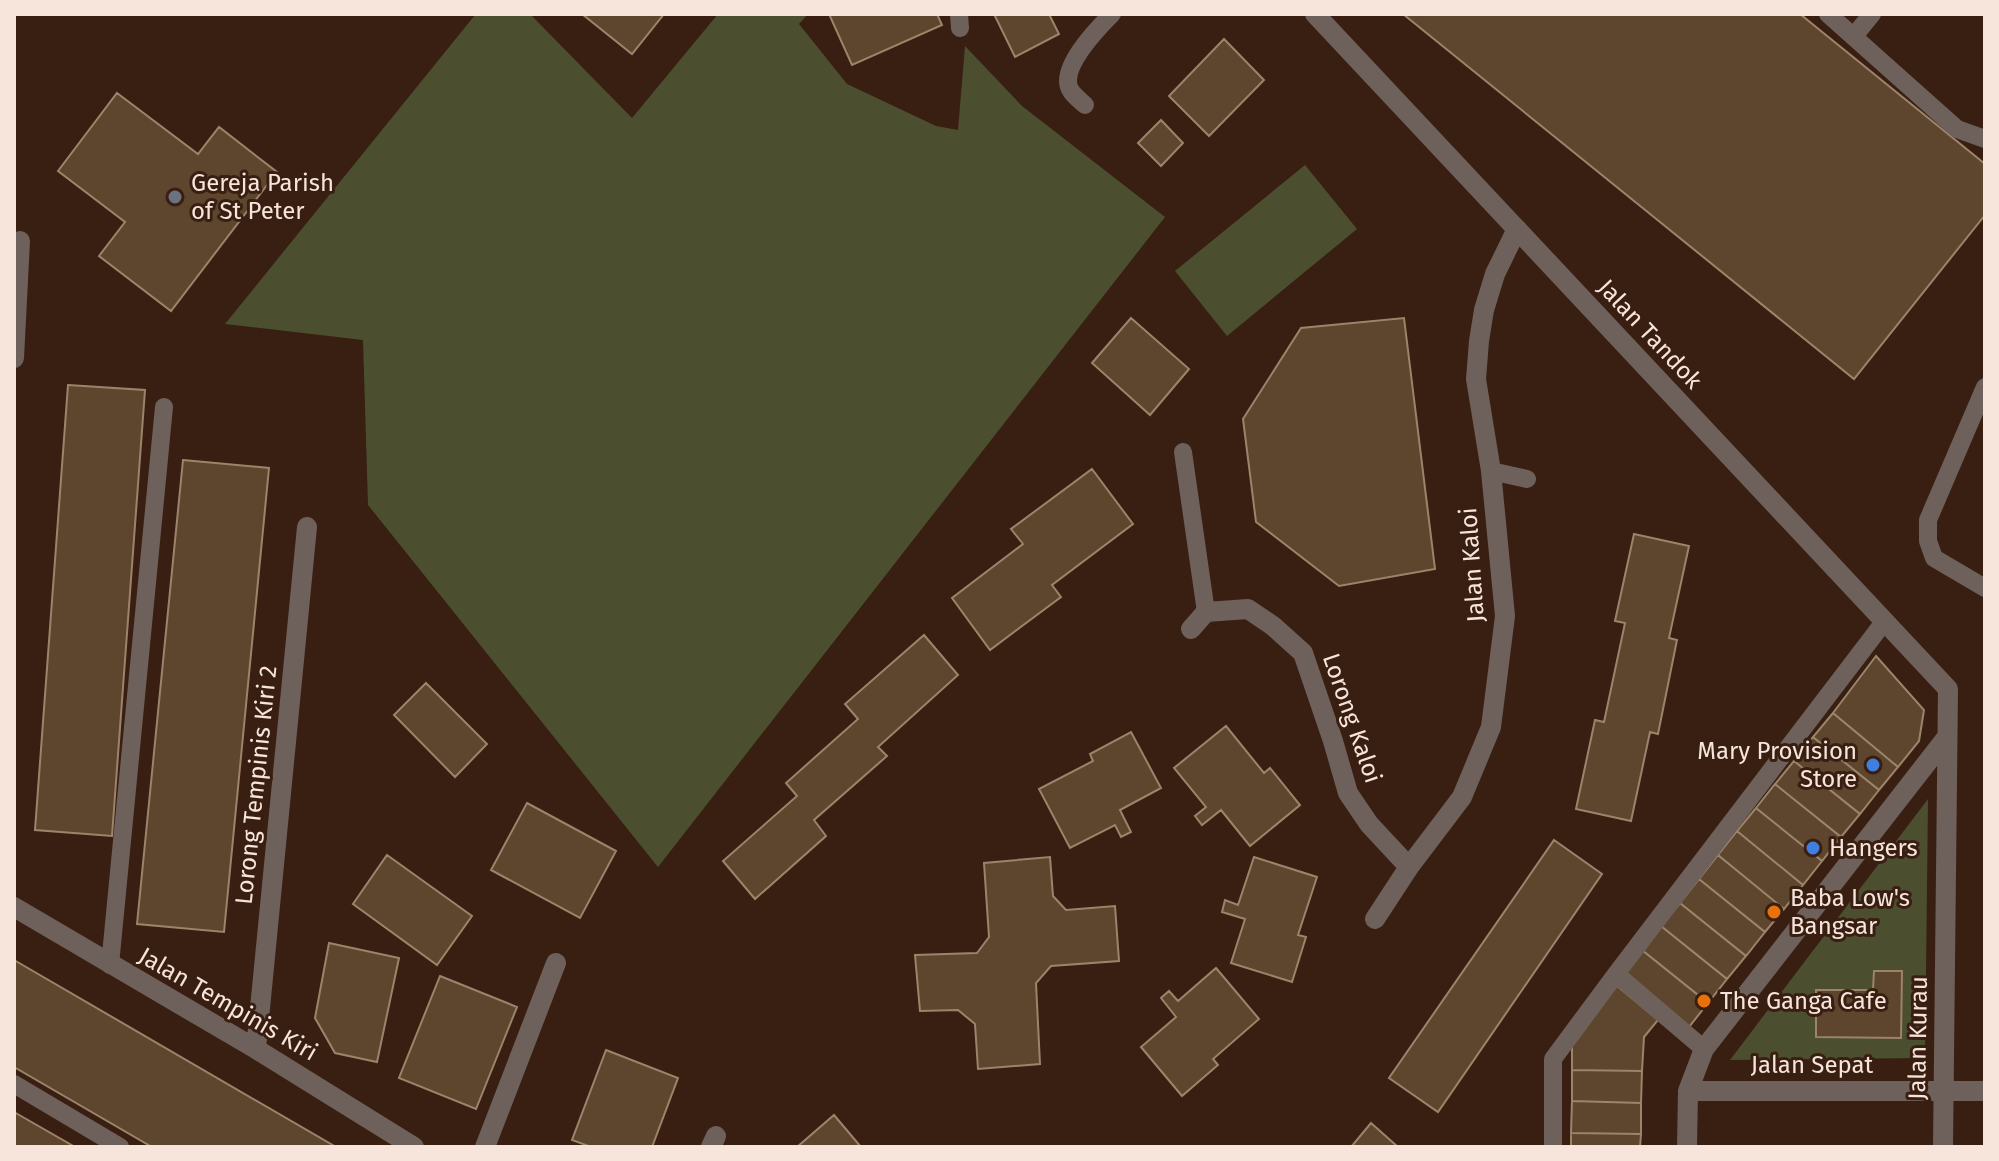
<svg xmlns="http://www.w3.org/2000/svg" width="1999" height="1161" font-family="'Fira Sans',sans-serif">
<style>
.green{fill:#4c4f2f}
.building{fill:#5d462d;stroke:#9c846b;stroke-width:2}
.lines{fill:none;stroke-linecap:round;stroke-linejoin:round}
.service{stroke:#6e605a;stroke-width:18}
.minor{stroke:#6e605a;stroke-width:20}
.worship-dot{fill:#6b7280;stroke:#391f12;stroke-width:3}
.shop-dot{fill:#3f7fe0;stroke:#391f12;stroke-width:3}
.food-dot{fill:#e8710a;stroke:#391f12;stroke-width:3}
.labels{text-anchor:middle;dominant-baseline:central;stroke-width:6;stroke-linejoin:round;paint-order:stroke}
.poi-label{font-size:24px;fill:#f7e5dc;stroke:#391f12;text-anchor:start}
.street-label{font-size:24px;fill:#f7e5dc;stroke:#391f12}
</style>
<rect width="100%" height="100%" fill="#391f12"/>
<!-- green -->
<path class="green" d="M 487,14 L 530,14 L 632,118 L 718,14 L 808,14 L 799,24 L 847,84 L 936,126 L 958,130 L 965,46 L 1022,106 L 1165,217 L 658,867 L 368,505 L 363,340 L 225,324 L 475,15 Z
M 1305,165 L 1357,229 L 1227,336 L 1175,271 Z
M 1928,799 L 1925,1058 L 1730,1060 Z"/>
<!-- building -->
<path class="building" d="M 582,14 L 664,14 L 632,54 Z
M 829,14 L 937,14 L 942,25 L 852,65 Z
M 994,14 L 1049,14 L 1059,34 L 1015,57 Z
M 1403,14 L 1800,14 L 1985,164 L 1985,215 L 1854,379 Z
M 1224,39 L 1264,80 L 1209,136 L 1169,96 Z
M 117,93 L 198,154 L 219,127 L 277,172 L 171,311 L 99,256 L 125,222 L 58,171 Z
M 1161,120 L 1183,143 L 1161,166 L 1138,143 Z
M 1131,318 L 1189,369 L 1150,415 L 1092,363 Z
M 1404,318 L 1435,569 L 1339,586 L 1256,522 L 1243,419 L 1301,328 Z
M 68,385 L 145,390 L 112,836 L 35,830 Z
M 183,460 L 269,468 L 224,932 L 137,924 Z
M 1092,469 L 1133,524 L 1052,585 L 1061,597 L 990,650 L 952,598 L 1023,544 L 1011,529 Z
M 1634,534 L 1689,546 L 1669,638 L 1677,640 L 1658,734 L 1650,732 L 1631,821 L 1576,809 L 1595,720 L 1604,722 L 1625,623 L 1615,621 Z
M 924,635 L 958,675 L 878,747 L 887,756 L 814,820 L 826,836 L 755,899 L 723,861 L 797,796 L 786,783 L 858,719 L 845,704 Z
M 1876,656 L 1924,710 L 1919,741 L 1898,767 L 1833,713 Z
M 426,683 L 487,744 L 455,777 L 394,715 Z
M 1833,713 L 1898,767 L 1879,790 L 1813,737 Z
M 1226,726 L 1264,773 L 1270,768 L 1300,805 L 1250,846 L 1221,810 L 1202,825 L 1195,816 L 1206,807 L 1174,768 Z
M 1131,732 L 1161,788 L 1120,810 L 1131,832 L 1121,837 L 1115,825 L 1070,848 L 1039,789 L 1093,761 L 1090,754 Z
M 1813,737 L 1879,790 L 1860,814 L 1794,761 Z
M 1794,761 L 1860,814 L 1841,837 L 1775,784 Z
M 1775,784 L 1841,837 L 1822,861 L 1756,808 Z
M 527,803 L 616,851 L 580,918 L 491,870 Z
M 1756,808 L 1822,861 L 1803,885 L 1737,831 Z
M 1737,831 L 1803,885 L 1784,909 L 1718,855 Z
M 1554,840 L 1602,874 L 1438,1112 L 1389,1078 Z
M 387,855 L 472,916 L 437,965 L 353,904 Z
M 1718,855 L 1784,909 L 1765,932 L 1699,879 Z
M 1050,857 L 1053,896 L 1066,910 L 1115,906 L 1119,961 L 1051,966 L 1036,983 L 1040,1064 L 978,1069 L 975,1024 L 958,1010 L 920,1011 L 915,955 L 977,953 L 989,937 L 984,863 Z
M 1254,857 L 1317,877 L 1298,935 L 1306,937 L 1292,982 L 1231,963 L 1245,919 L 1222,912 L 1225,900 L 1238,905 Z
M 1699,879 L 1765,932 L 1746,956 L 1680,903 Z
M 1680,903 L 1746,956 L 1727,979 L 1661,926 Z
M 1661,926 L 1727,979 L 1708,1003 L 1642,950 Z
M 329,943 L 399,958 L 377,1062 L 335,1053 L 315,1018 Z
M 1642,950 L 1708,1003 L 1689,1027 L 1623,973 Z
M 14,960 L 336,1147 L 152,1147 L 14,1067 Z
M 1216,968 L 1259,1019 L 1213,1059 L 1218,1065 L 1182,1096 L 1141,1047 L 1176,1017 L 1161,998 L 1169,991 L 1178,1001 Z
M 1874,971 L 1902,971 L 1901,1038 L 1816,1037 L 1816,990 L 1873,990 Z
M 440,976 L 517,1007 L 476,1109 L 399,1078 Z
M 1616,985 L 1658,1020 L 1644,1037 L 1642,1071 L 1572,1070 L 1572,1040 Z
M 606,1050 L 678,1078 L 652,1147 L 591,1147 L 572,1140 Z
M 1572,1070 L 1642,1071 L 1641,1103 L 1572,1101 Z
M 1572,1101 L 1641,1103 L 1641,1134 L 1571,1133 Z
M 14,1112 L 75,1147 L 14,1147 Z
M 834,1115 L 861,1147 L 797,1147 Z
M 1371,1123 L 1398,1147 L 1351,1147 Z
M 1571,1133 L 1641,1134 L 1640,1147 L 1571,1147 Z"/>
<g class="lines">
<!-- service -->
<path class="service" d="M 959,14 L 960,28
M 1828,14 L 1957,129 L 1985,139
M 1854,36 L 1872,14
M 1085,105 C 1081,101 1074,96 1071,91 C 1057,70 1097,29 1112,14
M 1985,387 L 1928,520 L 1928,541 L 1934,558 L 1985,588
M 1183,452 L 1206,612
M 1491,471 L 1527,479
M 110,965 L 164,407
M 1616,974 L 1704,1049
M 14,1084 L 120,1147
M 1553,1147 L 1553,1059 L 1616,974 L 1884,622"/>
<!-- minor -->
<path class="minor" d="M 1315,14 L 1948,689 L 1943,1147
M 14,358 L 20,241
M 1191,629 L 1206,612 L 1248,609 L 1273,626 L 1303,653 L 1333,741 L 1348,793 L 1369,824 L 1409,867
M 14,907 L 256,1049 L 414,1147
M 1375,919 L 1409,867 L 1462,797 L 1491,727 L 1505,616 L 1491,471 L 1476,379 L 1479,341 L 1484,310 L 1495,274 L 1517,229
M 256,1049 L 307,527
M 1688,1091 L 1985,1091
M 485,1147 L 556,963
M 711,1147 L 716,1136
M 1687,1147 L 1688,1091 L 1704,1049 L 1947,737"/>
</g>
<!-- markers -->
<circle class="worship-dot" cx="175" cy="197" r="8"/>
<g class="shop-dot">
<circle cx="1873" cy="765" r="8"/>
<circle cx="1813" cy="848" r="8"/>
</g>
<g class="food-dot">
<circle cx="1774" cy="912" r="8"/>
<circle cx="1704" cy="1001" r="8"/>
</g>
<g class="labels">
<!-- poi labels -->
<g class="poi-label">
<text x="191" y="183">Gereja Parish<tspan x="191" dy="28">of St Peter</tspan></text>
<text x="1857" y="751" text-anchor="end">Mary Provision<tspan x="1857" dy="28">Store</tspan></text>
<text x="1829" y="848">Hangers</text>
<text x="1790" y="898">Baba Low's<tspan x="1790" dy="28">Bangsar</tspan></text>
<text x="1720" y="1001">The Ganga Cafe</text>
</g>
<!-- street labels -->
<g class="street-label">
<text transform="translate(1650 334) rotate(47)">Jalan Tandok</text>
<text transform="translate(1472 565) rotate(-94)">Jalan Kaloi</text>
<text transform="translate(1352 718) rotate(71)">Lorong Kaloi</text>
<text transform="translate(256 785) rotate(-84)">Lorong Tempinis Kiri 2</text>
<text transform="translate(228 1004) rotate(30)">Jalan Tempinis Kiri</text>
<text transform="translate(1918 1038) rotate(-89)">Jalan Kurau</text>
<text x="1812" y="1065">Jalan Sepat</text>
</g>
</g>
<!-- border -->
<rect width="1999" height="1161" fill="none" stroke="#f7e5dc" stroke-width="32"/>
</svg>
